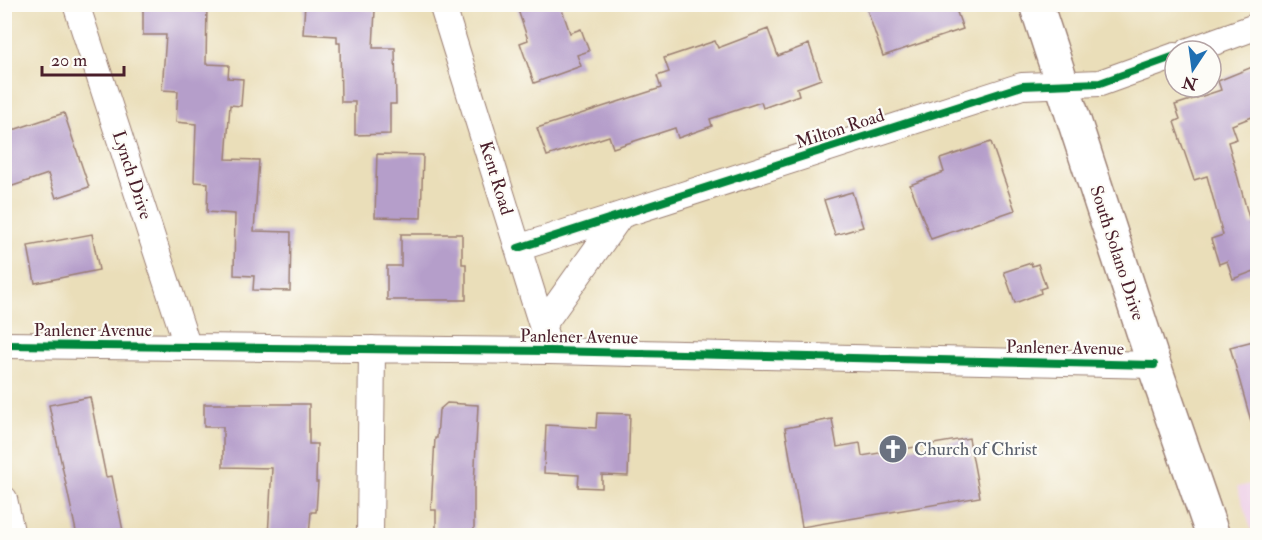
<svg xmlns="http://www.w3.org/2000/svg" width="1262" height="540" font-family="'IM FELL Double Pica',serif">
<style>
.built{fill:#eed0e8}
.building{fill:#b59eca}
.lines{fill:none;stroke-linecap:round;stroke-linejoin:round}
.minor-casing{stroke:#9a7e72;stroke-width:28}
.tertiary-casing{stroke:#9a7e72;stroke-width:36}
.minor{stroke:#fff;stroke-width:26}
.tertiary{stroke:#fff;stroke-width:33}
.cycleway-casing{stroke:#fdfcf7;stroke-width:11}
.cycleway{stroke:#00873e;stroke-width:8}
.labels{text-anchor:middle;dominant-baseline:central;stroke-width:4.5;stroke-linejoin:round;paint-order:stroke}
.street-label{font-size:18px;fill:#4a1f2b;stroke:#fdfcf7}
.worship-label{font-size:18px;fill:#5b616d;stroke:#fdfcf7;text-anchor:start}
</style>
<rect width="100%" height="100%" fill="#fdfcf7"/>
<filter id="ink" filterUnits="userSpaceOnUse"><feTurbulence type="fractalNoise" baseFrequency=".0167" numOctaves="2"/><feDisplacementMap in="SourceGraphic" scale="12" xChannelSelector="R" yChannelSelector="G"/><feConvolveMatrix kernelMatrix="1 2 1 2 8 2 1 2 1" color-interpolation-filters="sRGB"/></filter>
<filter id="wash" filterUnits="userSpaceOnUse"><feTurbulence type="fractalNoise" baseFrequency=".008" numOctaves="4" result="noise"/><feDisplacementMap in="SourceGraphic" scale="24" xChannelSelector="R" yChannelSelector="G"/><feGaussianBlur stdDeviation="1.35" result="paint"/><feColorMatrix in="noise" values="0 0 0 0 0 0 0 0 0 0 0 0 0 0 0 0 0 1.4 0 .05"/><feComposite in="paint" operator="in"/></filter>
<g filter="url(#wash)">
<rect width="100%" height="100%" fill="#eadeb9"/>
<!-- built -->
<path class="built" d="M 1257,483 L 1257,535 L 1253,535 L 1237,487 Z"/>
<g id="blocks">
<!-- building -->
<path class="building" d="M 143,4 L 207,4 L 206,64 L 229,65 L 228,78 L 243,79 L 241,106 L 230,105 L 226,159 L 259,160 L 254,231 L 291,232 L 290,291 L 253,290 L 254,276 L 234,275 L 235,214 L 207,212 L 208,183 L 194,182 L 196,124 L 176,122 L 178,91 L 162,90 L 166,35 L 143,35 Z
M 305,4 L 354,4 L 354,8 L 375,10 L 373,48 L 395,48 L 396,104 L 390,104 L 390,134 L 355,135 L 355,102 L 341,102 L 340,43 L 337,43 L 337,36 L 303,34 Z
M 516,4 L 560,4 L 570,33 L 581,29 L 589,51 L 577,55 L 581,66 L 534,83 L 520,43 L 528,40 Z
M 865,4 L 954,4 L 963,29 L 883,56 Z
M 768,29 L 778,56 L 809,44 L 821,79 L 797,88 L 799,95 L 763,108 L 761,102 L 710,119 L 712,126 L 678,138 L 675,128 L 613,148 L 609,136 L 547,156 L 537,128 L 661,88 L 657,76 L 669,72 L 664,58 L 715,41 L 718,48 Z
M 1257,65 L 1257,115 L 1232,125 L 1237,139 L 1228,142 L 1251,225 L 1257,223 L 1257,270 L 1233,279 L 1227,261 L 1219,264 L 1211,239 L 1223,235 L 1207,176 L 1194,180 L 1174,122 L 1180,119 L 1175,105 L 1221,90 L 1218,81 Z
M 64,113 L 89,187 L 56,198 L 48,174 L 4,189 L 4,133 Z
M 991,142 L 1015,210 L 931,239 L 910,185 L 944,172 L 940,159 Z
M 377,154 L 423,155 L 421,218 L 375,217 Z
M 852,192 L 863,227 L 835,235 L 824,200 Z
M 92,234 L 99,270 L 35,283 L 28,246 Z
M 401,234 L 462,234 L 462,264 L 466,264 L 466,300 L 387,300 L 387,266 L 401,266 Z
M 1031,263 L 1032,266 L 1038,264 L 1046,287 L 1040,289 L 1041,293 L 1015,303 L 1004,272 Z
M 1257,340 L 1257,420 L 1251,421 L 1230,347 Z
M 90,397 L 106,477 L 112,476 L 124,536 L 77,536 L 49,405 Z
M 447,403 L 478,405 L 474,486 L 474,536 L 436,536 L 436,510 L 431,510 L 435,438 L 437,438 L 439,410 Z
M 204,404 L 309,404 L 309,444 L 317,444 L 316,482 L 318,482 L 316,512 L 311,512 L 309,536 L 268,536 L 272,468 L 223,467 L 223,427 L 204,427 Z
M 597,413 L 630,414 L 628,476 L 602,475 L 602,488 L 578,487 L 579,475 L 544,473 L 546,425 L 596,428 Z
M 832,419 L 837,447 L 860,443 L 862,456 L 969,438 L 980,497 L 802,527 L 785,428 Z"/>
</g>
</g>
<g filter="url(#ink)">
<use href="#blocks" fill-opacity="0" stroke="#9a7e72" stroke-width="1.5"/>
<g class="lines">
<!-- minor casing -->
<g class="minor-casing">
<path id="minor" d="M 76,4 L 187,345
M 442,4 L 550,351
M 1189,51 L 1258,26
M 518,248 L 1022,86 L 1100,83 L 1175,56
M 542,326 L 621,215
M 4,345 L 550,351 L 1154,365
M 4,499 L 12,536
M 370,536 L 372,349"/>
</g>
<!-- tertiary casing -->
<g class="tertiary-casing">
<path id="tertiary" d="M 1036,4 L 1154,365 L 1213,536"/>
</g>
<!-- minor -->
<use href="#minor" class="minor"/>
<!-- tertiary -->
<use href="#tertiary" class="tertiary"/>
<!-- cycleway casing -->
<g class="cycleway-casing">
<path id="cycleway" d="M 518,248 L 1022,86 L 1100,83 L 1175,56
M 4,345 L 550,351 L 1154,365"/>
</g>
<!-- cycleway -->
<use href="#cycleway" class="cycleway"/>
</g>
</g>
<!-- icons -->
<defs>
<g id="church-disc" transform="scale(1.5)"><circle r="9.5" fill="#6b7280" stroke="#fdfcf7"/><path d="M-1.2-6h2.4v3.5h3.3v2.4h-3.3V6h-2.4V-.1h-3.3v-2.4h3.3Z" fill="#fff"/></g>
</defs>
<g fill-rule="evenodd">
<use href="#church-disc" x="893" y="449"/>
</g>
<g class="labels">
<!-- street labels -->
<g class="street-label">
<text transform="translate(840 129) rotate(-18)">Milton Road</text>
<text transform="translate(132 175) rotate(72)">Lynch Drive</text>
<text transform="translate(496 178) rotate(73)">Kent Road</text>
<text transform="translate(1117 253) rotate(72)">South Solano Drive</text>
<text x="93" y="330">Panlener Avenue</text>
<text transform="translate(579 337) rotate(1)">Panlener Avenue</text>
<text transform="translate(1065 348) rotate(1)">Panlener Avenue</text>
</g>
<!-- worship labels -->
<g class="worship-label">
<text x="914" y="449">Church of Christ</text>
</g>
</g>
<!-- margin -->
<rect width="1262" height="540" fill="none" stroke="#fdfcf7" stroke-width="24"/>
<!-- north arrow -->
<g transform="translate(1193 69) rotate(193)"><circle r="28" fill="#fdfcf7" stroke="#b5a4a5" stroke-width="1.5"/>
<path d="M0-4.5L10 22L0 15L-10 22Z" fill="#1f6fb2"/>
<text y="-9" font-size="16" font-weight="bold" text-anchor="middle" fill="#4a1f2b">N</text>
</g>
<!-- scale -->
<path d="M42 66v9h82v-9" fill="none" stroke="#4a1f2b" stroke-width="3"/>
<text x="51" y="66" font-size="18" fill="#4a1f2b" stroke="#fdfcf7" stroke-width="4.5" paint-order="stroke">20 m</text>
</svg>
